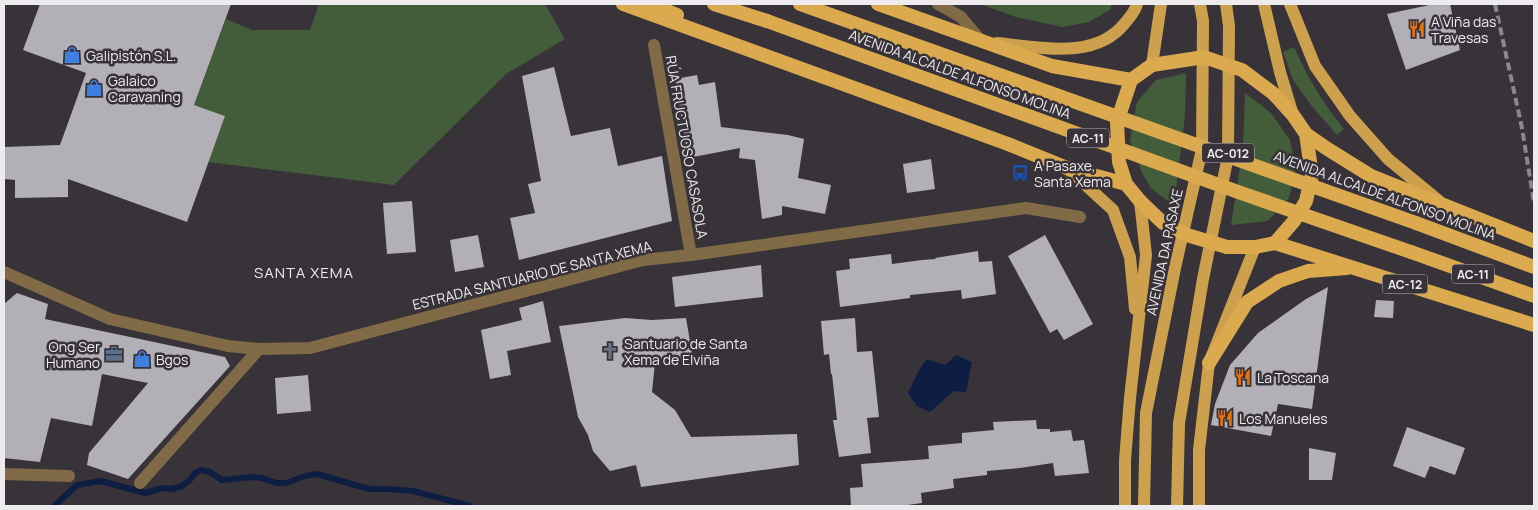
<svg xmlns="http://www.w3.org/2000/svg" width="1538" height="510" font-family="Manrope,sans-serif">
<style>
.green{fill:#435d3a}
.water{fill:#0e1e43}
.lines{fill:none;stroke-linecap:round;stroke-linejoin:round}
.stream{stroke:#0e1e43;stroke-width:6}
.building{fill:#b3afb6}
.minor{stroke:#816b46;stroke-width:12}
.primary{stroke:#cda04e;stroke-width:12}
.trunk{stroke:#dcaa4e;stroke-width:14}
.rail{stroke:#8b888d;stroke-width:4;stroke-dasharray:8 4;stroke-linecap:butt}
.trunk-bridge{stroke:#dcaa4e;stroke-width:14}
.labels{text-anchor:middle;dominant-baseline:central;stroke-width:5;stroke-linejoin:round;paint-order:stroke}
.shield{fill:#373339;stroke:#b7b4b8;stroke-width:1}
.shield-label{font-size:12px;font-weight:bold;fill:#eeebef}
.poi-label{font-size:14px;fill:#eeebef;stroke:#373339;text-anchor:start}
.street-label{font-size:14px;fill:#eeebef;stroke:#373339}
.neighbourhood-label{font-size:15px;letter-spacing:1px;fill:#eeebef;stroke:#373339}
</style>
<rect width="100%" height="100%" fill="#373339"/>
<!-- green -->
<path class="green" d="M 319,4 L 540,4 L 546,6 L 565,39 L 506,74 L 394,185 L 208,162 L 225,116 L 194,105 L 226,19 L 252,30 L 310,30 Z
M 980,4 L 1112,4 L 1110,10 L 1089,22 L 1062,27 L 1016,17 Z
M 1294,47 C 1308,78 1322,102 1344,129 L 1337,135 L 1311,105 L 1293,80 L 1283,52 Z
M 1186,73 L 1185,116 L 1174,206 L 1151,188 L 1142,173 L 1130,140 L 1137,102 L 1156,80 Z
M 1245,93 L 1271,113 L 1290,140 L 1296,169 L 1289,198 L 1268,221 L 1231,225 L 1243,148 Z"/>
<!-- water -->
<path class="water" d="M 956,355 L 972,362 L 966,392 L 954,391 L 930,412 L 917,406 L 908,393 L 919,370 L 927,359 L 945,365 Z"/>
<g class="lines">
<!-- stream -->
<path class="stream" d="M 54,506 L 77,485 L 101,481 L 145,493 L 163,488 L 171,489 L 180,487 L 189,481 L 195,473 L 201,470 L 210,472 L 222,480 L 252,477 L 262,478 L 276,483 L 287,483 L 305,476 L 317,474 L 369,489 L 389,489 L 413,491 L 470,506"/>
</g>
<!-- building -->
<path class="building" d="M 40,4 L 231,4 L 194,105 L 225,116 L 187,222 L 68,179 L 68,197 L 15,198 L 15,180 L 4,179 L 4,147 L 60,145 L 86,73 L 23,50 Z
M 1434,4 L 1450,4 L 1460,50 L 1406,70 L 1387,14 Z
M 554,67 L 571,136 L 610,128 L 618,166 L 662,156 L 672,221 L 519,260 L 510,218 L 535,213 L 528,184 L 541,181 L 522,76 Z
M 697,75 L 699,85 L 715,82 L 721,127 L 788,135 L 804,139 L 798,178 L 831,185 L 825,214 L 782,206 L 782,215 L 762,219 L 755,160 L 739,158 L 740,148 L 688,158 L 675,79 Z
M 931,159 L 935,189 L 907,193 L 903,164 Z
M 412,201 L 416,252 L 387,254 L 383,203 Z
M 478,235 L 484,267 L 455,272 L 450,240 Z
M 1045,235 L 1093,324 L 1064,340 L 1057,329 L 1050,333 L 1008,256 Z
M 978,251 L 979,262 L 992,261 L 996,294 L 962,299 L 961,290 L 910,295 L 910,298 L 840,307 L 836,271 L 850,269 L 849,259 L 891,254 L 892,264 L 922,260 L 936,259 L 935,258 Z
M 761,265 L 763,297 L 675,307 L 672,277 Z
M 1328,287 L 1312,409 L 1278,404 L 1271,436 L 1211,425 L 1215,404 L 1230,365 L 1258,333 L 1306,299 Z
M 17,293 L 48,304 L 45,319 L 225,357 L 230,366 L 128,479 L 87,465 L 89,453 L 148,383 L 102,374 L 92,426 L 51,418 L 40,462 L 4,458 L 4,304 Z
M 1376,300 L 1394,301 L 1393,318 L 1374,317 Z
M 543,301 L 551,342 L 507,351 L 511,375 L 490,379 L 481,330 L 522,320 L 519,308 Z
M 625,318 L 652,320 L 686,318 L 693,359 L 655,363 L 652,392 L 675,410 L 691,437 L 797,434 L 799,465 L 641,487 L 636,465 L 610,471 L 593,451 L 588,435 L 578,417 L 559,326 Z
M 855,318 L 857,352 L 872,351 L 879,417 L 867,418 L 871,453 L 839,457 L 833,420 L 837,420 L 832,374 L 831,374 L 829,354 L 824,355 L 821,321 Z
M 308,375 L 311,411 L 277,414 L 275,378 Z
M 1036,420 L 1037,429 L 1050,429 L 1050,432 L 1071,430 L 1073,441 L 1084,440 L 1089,473 L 1055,476 L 1053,463 L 1020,468 L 987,471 L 987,475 L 953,479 L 954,488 L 921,493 L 922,503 L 900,506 L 851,506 L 850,488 L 863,487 L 861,464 L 929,459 L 928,446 L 962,443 L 962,433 L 994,430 L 993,422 Z
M 1407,427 L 1465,448 L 1455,475 L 1430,466 L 1425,478 L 1393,466 Z
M 1309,448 L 1336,453 L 1332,480 L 1309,480 Z"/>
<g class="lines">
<!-- minor -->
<path class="minor" d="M 938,4 L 961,17 L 982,42
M 654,45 L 691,255
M 4,272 L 110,319 L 228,346 L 259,349 L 310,348 L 643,260 L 691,255 L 1026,208 L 1080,217
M 4,474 L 69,476
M 140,483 L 259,349"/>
<!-- primary -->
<path class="primary" d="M 1264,4 L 1280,72 L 1293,115
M 1290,4 L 1315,66 L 1350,116 L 1388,159 L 1439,201
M 997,43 C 1039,47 1095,61 1125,23 C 1130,17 1135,12 1137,4
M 1152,65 L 1161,4
M 1067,168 L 1113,210 L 1130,257 L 1135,309
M 1125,506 L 1125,460 L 1130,398 L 1146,255 L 1140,201
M 1144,506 L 1146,413 L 1175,268 L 1202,149 L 1203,21 L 1200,4
M 1177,506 L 1179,423 L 1203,279 L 1228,156 L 1229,26 L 1226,4
M 1199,506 L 1199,450 L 1209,363 L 1255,247"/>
<!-- trunk -->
<path class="trunk" d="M 623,4 L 1008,144 L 1067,168 L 1126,184
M 650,4 L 677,15
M 714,4 L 767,21
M 878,4 L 1052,66 L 1131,80
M 1274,94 L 1293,115 L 1306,134 L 1312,175 L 1306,201 L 1294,221 L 1275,243
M 1306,134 L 1326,148 L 1371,176 L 1534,241
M 1140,201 L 1126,184 L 1119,162 L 1117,122 L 1131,80 L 1152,65
M 1416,223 L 1534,267
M 1227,247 L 1255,247 L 1275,243 L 1534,325
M 1411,252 L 1534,296
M 1209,363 L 1247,302 L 1279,281 L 1308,271 L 1347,268"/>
<!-- rail -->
<path class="rail" d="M 1495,4 L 1522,128 L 1534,203"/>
<!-- trunk-bridge -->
<path class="trunk-bridge" d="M 800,4 L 1416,223
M 767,21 L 1241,193 L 1411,252
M 1152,65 L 1204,57 L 1242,70 L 1274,94
M 1140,201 L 1163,223 L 1187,235 L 1227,247"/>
</g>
<!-- icons -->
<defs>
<g id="restaurant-bare" transform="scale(1.35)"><path d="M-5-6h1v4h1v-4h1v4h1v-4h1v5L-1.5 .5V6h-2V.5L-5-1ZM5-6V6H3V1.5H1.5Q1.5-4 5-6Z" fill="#e8710a" stroke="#373339" stroke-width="2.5" paint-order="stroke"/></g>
<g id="shop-bare" transform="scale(1.35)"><path d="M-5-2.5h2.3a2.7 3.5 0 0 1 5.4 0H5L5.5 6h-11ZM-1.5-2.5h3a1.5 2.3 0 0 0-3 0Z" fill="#3f7fe0" stroke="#373339" stroke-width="2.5" paint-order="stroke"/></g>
<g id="bus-bare" transform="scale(1.35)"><path d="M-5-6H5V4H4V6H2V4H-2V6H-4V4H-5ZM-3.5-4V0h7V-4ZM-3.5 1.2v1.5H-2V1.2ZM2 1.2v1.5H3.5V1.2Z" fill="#1a4fb4" stroke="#373339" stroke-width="2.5" paint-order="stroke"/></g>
<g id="church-bare" transform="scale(1.35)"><path d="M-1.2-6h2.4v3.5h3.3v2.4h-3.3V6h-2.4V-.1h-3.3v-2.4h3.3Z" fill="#6b7280" stroke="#373339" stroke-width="2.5" paint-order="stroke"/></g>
<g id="office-bare" transform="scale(1.35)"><path d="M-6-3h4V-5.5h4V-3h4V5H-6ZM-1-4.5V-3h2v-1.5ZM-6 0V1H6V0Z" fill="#5c6f8a" stroke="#373339" stroke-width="2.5" paint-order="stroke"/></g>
</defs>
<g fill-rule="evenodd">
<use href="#restaurant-bare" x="1417" y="29"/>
<use href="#shop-bare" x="72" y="55"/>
<use href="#shop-bare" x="94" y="88"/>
<use href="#bus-bare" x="1020" y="173"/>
<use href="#church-bare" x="610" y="351"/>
<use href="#office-bare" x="114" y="354"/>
<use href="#shop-bare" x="142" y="359"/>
<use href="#restaurant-bare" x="1243" y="377"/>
<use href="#restaurant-bare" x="1225" y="418"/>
</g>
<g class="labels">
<!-- shield labels -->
<g class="shield">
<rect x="1067" y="128.5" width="42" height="19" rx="4"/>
<rect x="1202" y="143.5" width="52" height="19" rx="4"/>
<rect x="1452" y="264.5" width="42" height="19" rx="4"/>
<rect x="1382.5" y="274.5" width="45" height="19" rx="4"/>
</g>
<g class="shield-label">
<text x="1088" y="138">AC-11</text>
<text x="1228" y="153">AC-012</text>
<text x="1473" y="274">AC-11</text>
<text x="1405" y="284">AC-12</text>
</g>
<!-- poi labels -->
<g class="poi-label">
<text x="1431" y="21">A Viña das<tspan x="1431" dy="16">Travesas</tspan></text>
<text x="86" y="55">Galipistón S.L.</text>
<text x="108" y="80">Galaico<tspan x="108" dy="16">Caravaning</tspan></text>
<text x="1034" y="165">A Pasaxe,<tspan x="1034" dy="16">Santa Xema</tspan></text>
<text x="624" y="343">Santuario de Santa<tspan x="624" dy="16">Xema de Elviña</tspan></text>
<text x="100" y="346" text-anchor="end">Ong Ser<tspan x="100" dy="16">Humano</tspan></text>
<text x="156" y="359">Bgos</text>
<text x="1257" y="377">La Toscana</text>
<text x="1239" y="418">Los Manueles</text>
</g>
<!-- street labels -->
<g class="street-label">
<text transform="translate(960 74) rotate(20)">AVENIDA ALCALDE ALFONSO MOLINA</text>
<text transform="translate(687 147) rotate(80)">RÚA FRUCTUOSO CASASOLA</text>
<text transform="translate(1385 195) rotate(20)">AVENIDA ALCALDE ALFONSO MOLINA</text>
<text transform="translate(1164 252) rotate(-78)">AVENIDA DA PASAXE</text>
<text transform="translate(532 275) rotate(-14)">ESTRADA SANTUARIO DE SANTA XEMA</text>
</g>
<!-- neighbourhood labels -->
<g class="neighbourhood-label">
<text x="304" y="272">SANTA XEMA</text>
</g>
</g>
<!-- border -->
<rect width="1538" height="510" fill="none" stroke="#eeebef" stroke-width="10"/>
</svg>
